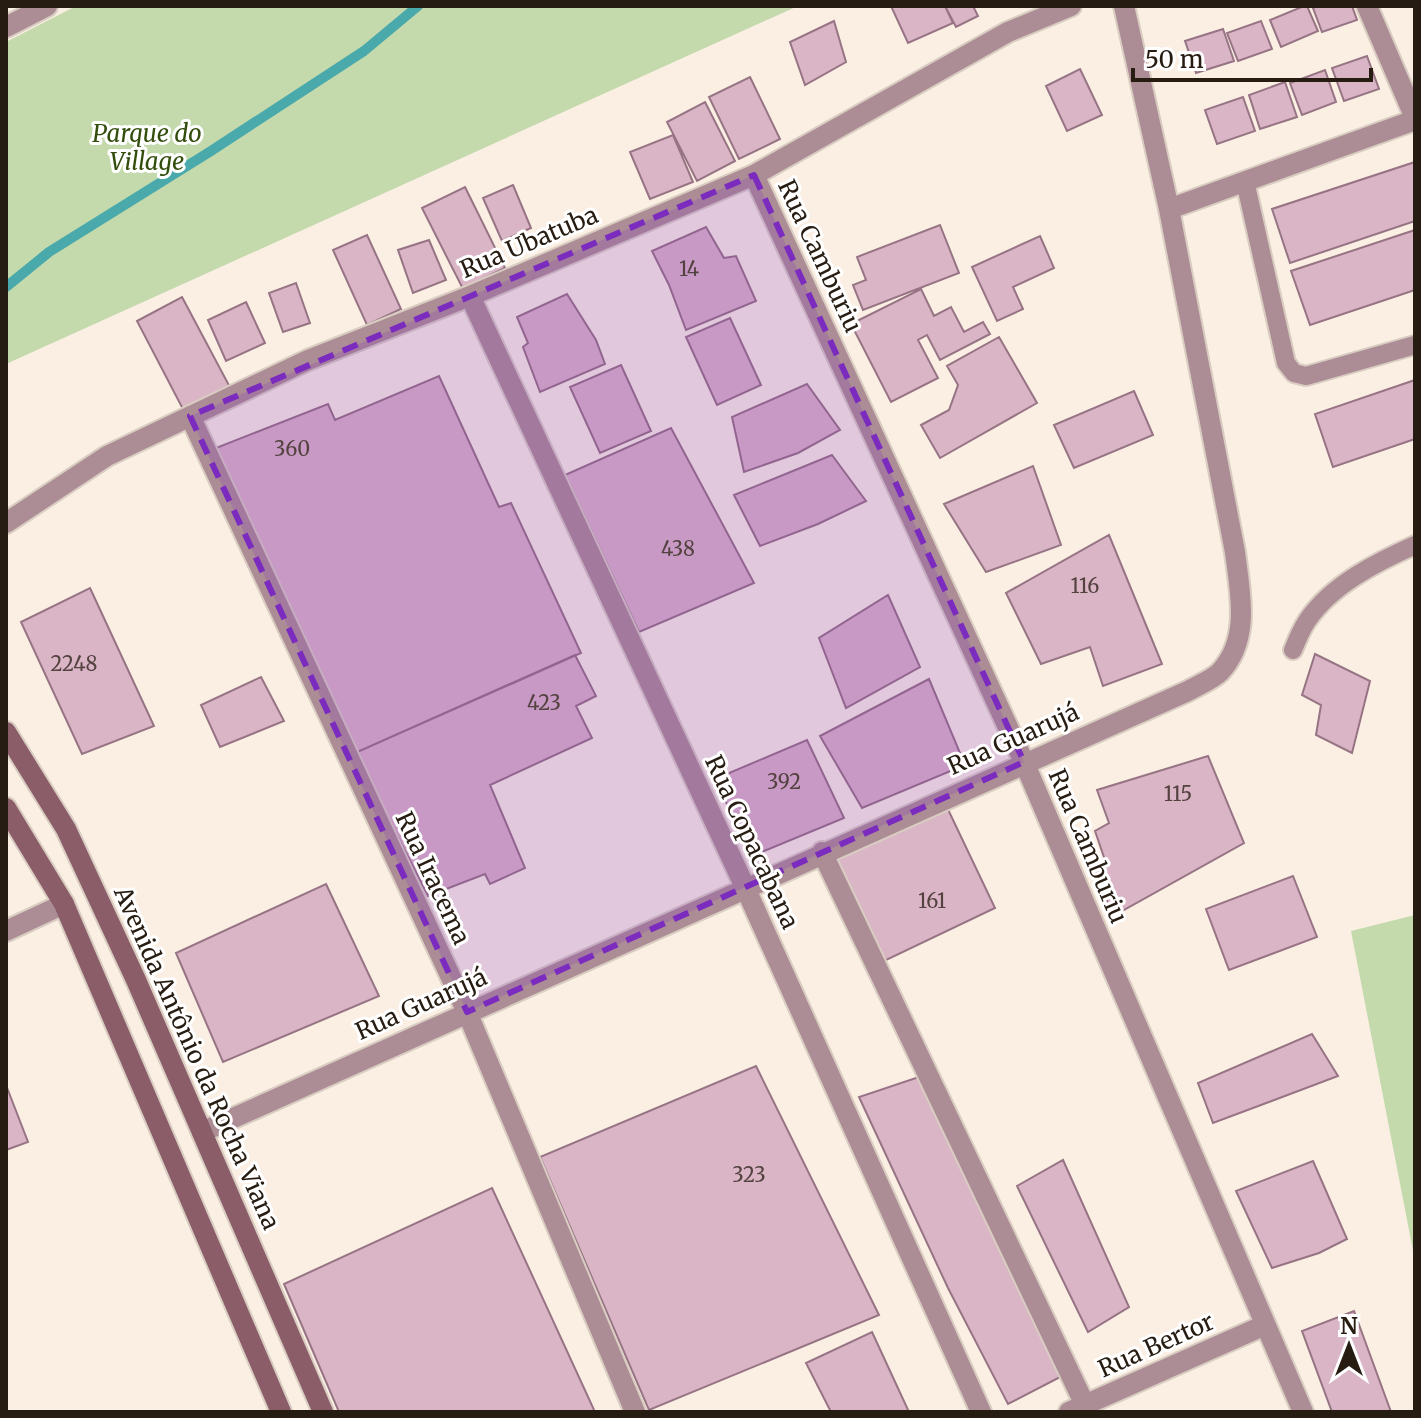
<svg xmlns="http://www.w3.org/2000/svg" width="1421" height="1418" font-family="Merriweather,serif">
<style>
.green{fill:#c4daad}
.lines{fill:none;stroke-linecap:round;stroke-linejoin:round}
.stream{stroke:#4aa9ab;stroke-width:10}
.building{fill:#dab5c6;stroke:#977484;stroke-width:2}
.service-casing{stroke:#d9cdc2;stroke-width:22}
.minor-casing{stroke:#d9cdc2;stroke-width:24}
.secondary-casing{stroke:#d9cdc2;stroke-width:24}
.service{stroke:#ad8d95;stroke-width:18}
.minor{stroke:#ad8d95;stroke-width:20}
.secondary{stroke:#8a5d69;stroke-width:20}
.marked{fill:#7b2cbf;fill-opacity:0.2;stroke:#7b2cbf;stroke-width:6;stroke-dasharray:16 10;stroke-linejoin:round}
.labels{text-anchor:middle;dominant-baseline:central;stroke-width:6;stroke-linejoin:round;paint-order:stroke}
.number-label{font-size:20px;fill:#53423f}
.park-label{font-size:24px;font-style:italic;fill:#334e0c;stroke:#fff}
.street-label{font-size:24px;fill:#261c12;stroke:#fff}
</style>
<rect width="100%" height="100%" fill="#fbefe4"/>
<!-- green -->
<path class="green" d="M 76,6 L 798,6 L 6,364 L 6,42 Z
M 1415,915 L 1415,1261 L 1351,931 Z"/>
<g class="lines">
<!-- stream -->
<path class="stream" d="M 6,287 L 49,252 L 211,151 L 364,51 L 418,6"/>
</g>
<!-- building -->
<path class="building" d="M 891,6 L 945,6 L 953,23 L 908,43 Z
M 945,6 L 973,6 L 978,16 L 956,27 Z
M 1304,6 L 1307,6 L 1318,31 L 1281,47 L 1270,20 Z
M 1318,6 L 1352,6 L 1357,20 L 1322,32 L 1313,8 Z
M 834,21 L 846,62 L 805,85 L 790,42 Z
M 1261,21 L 1272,49 L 1238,61 L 1227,33 Z
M 1223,29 L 1234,61 L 1196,73 L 1185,41 Z
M 1367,56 L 1379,89 L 1344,101 L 1332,68 Z
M 1080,69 L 1102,115 L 1067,131 L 1046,86 Z
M 1325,70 L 1336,102 L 1302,115 L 1290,83 Z
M 750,77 L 780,139 L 739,159 L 709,97 Z
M 1285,82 L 1297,117 L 1260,129 L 1249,95 Z
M 1243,97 L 1255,131 L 1217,144 L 1205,110 Z
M 705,102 L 735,161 L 697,181 L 667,122 Z
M 673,135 L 693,182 L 650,199 L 630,152 Z
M 1415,162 L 1415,221 L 1290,263 L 1272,209 Z
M 513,185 L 531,228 L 502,241 L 483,198 Z
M 465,187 L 505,268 L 463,289 L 422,208 Z
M 940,225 L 959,273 L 863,310 L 853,285 L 866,280 L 857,257 Z
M 706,227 L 724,258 L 736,256 L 756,301 L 686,330 L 669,285 L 652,251 Z
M 1415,230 L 1415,290 L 1310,325 L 1291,271 Z
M 367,235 L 401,309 L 367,325 L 333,250 Z
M 1040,236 L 1054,268 L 1013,287 L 1023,309 L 997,321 L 972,267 Z
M 429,240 L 446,280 L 413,293 L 398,250 Z
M 296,283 L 310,323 L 283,332 L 269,293 Z
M 921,289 L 934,316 L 951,307 L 964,332 L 983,322 L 990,334 L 940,360 L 927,335 L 918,340 L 938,378 L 891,402 L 851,324 Z
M 567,294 L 596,340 L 605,364 L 540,392 L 523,347 L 528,343 L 517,317 Z
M 182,297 L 232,391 L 186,415 L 137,321 Z
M 246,302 L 265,343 L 226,361 L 208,320 Z
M 730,318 L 761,385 L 717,405 L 686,337 Z
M 999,337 L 1037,403 L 940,458 L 921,425 L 949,410 L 958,385 L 947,366 Z
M 621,365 L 651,431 L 600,453 L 570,387 Z
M 439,376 L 499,507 L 511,503 L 581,653 L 355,753 L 216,448 L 328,404 L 335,420 Z
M 1415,380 L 1415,439 L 1333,467 L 1315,414 Z
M 807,384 L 840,430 L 798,453 L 744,472 L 732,417 Z
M 1134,391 L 1153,435 L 1074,468 L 1054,425 Z
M 671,428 L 754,583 L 639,632 L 565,475 Z
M 832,455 L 866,501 L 818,524 L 760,546 L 734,495 Z
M 1033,466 L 1061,545 L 986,572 L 944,504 Z
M 1109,535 L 1162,664 L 1103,686 L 1090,647 L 1041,664 L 1006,593 Z
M 90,588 L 154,726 L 82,754 L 21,622 Z
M 888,595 L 920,667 L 846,708 L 819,638 Z
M 1315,654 L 1370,681 L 1352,753 L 1316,735 L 1321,705 L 1302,695 Z
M 575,655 L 596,696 L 576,706 L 592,738 L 490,785 L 525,868 L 490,884 L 485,874 L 428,896 L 355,753 Z
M 261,677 L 284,721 L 220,747 L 201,705 Z
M 929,679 L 965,765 L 862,808 L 820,736 Z
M 807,740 L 844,818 L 752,856 L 715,779 Z
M 1208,756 L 1244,843 L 1113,916 L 1095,870 L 1107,866 L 1095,831 L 1109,823 L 1097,790 Z
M 944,801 L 995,908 L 882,962 L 831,855 Z
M 1293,876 L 1317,937 L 1229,970 L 1206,909 Z
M 326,884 L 379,996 L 223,1062 L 176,953 Z
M 1312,1034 L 1338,1076 L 1213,1123 L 1198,1083 Z
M 756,1066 L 879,1315 L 649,1410 L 540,1157 Z
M 919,1077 L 1064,1375 L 1008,1404 L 948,1288 L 859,1097 Z
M 6,1085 L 28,1142 L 6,1150 Z
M 1063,1160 L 1129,1307 L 1088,1332 L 1017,1186 Z
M 1313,1161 L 1347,1239 L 1319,1253 L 1272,1268 L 1236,1191 Z
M 492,1188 L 595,1412 L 339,1412 L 284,1284 Z
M 1354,1311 L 1391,1412 L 1332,1412 L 1302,1331 Z
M 872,1332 L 909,1412 L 831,1412 L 806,1363 Z"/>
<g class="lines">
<!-- service casing -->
<g class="service-casing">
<path id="service" d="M 1245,181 L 1286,363 L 1294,373 L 1306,376 L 1415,345
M 1293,650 C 1297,640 1301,630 1307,621 C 1331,585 1377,562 1415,545"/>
</g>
<!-- minor casing -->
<g class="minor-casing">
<path id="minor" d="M 1367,6 L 1415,118
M 6,27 L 47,6
M 754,175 L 1024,762 L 1303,1412
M 1169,209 L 1415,120
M 470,296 L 745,887 L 981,1412
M 190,416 L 467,1012 L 635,1412
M 6,523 L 107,456 L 308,360 L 470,296 L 754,175 L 1008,32 L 1071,6
M 822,852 L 1085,1405
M 6,931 L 64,904
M 202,1132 L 1188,691 C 1198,685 1212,680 1220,672 C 1251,639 1240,592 1235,552 L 1169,209 L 1124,6
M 1069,1412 L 1265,1325"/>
</g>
<!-- secondary casing -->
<g class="secondary-casing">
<path id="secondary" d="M 6,732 L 66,829 L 136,980 L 323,1412
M 6,808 L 64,904 L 281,1412"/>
</g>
<!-- service -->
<use href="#service" class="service"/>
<!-- minor -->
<use href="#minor" class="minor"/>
<!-- secondary -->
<use href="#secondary" class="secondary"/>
</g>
<!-- marked area -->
<path class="marked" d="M 754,175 L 1024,762 L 467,1012 L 190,416 Z"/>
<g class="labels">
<!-- number labels -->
<g class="number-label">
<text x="689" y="268">14</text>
<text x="292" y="448">360</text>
<text x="678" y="548">438</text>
<text x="1085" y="585">116</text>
<text x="74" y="663">2248</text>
<text x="544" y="702">423</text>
<text x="784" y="781">392</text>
<text x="1178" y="793">115</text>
<text x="932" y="900">161</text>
<text x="749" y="1174">323</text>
</g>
<!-- park labels -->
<g class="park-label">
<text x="147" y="133">Parque do<tspan x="147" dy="28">Village</tspan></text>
</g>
<!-- street labels -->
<g class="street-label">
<text transform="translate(529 242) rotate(-23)">Rua Ubatuba</text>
<text transform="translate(820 256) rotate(65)">Rua Camburiu</text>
<text transform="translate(1013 739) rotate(-24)">Rua Guarujá</text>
<text transform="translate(752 842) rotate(65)">Rua Copacabana</text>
<text transform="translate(1088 846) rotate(67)">Rua Camburiu</text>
<text transform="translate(433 878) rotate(65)">Rua Iracema</text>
<text transform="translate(421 1004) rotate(-24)">Rua Guarujá</text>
<text transform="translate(197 1058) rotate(66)">Avenida Antônio da Rocha Viana</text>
<text transform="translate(1156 1345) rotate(-24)">Rua Bertor</text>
</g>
</g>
<!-- border -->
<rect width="1421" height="1418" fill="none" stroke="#261c12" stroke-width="16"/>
<!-- north arrow -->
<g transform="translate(1349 1346)" stroke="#ffffff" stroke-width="6" paint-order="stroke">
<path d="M0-6L14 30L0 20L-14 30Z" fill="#261c12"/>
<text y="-12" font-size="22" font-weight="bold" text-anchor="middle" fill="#261c12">N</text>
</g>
<!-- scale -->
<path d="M1133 68v12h238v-12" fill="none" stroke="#261c12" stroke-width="4"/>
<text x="1145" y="68" font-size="24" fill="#261c12" stroke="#ffffff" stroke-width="6" paint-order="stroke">50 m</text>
</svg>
